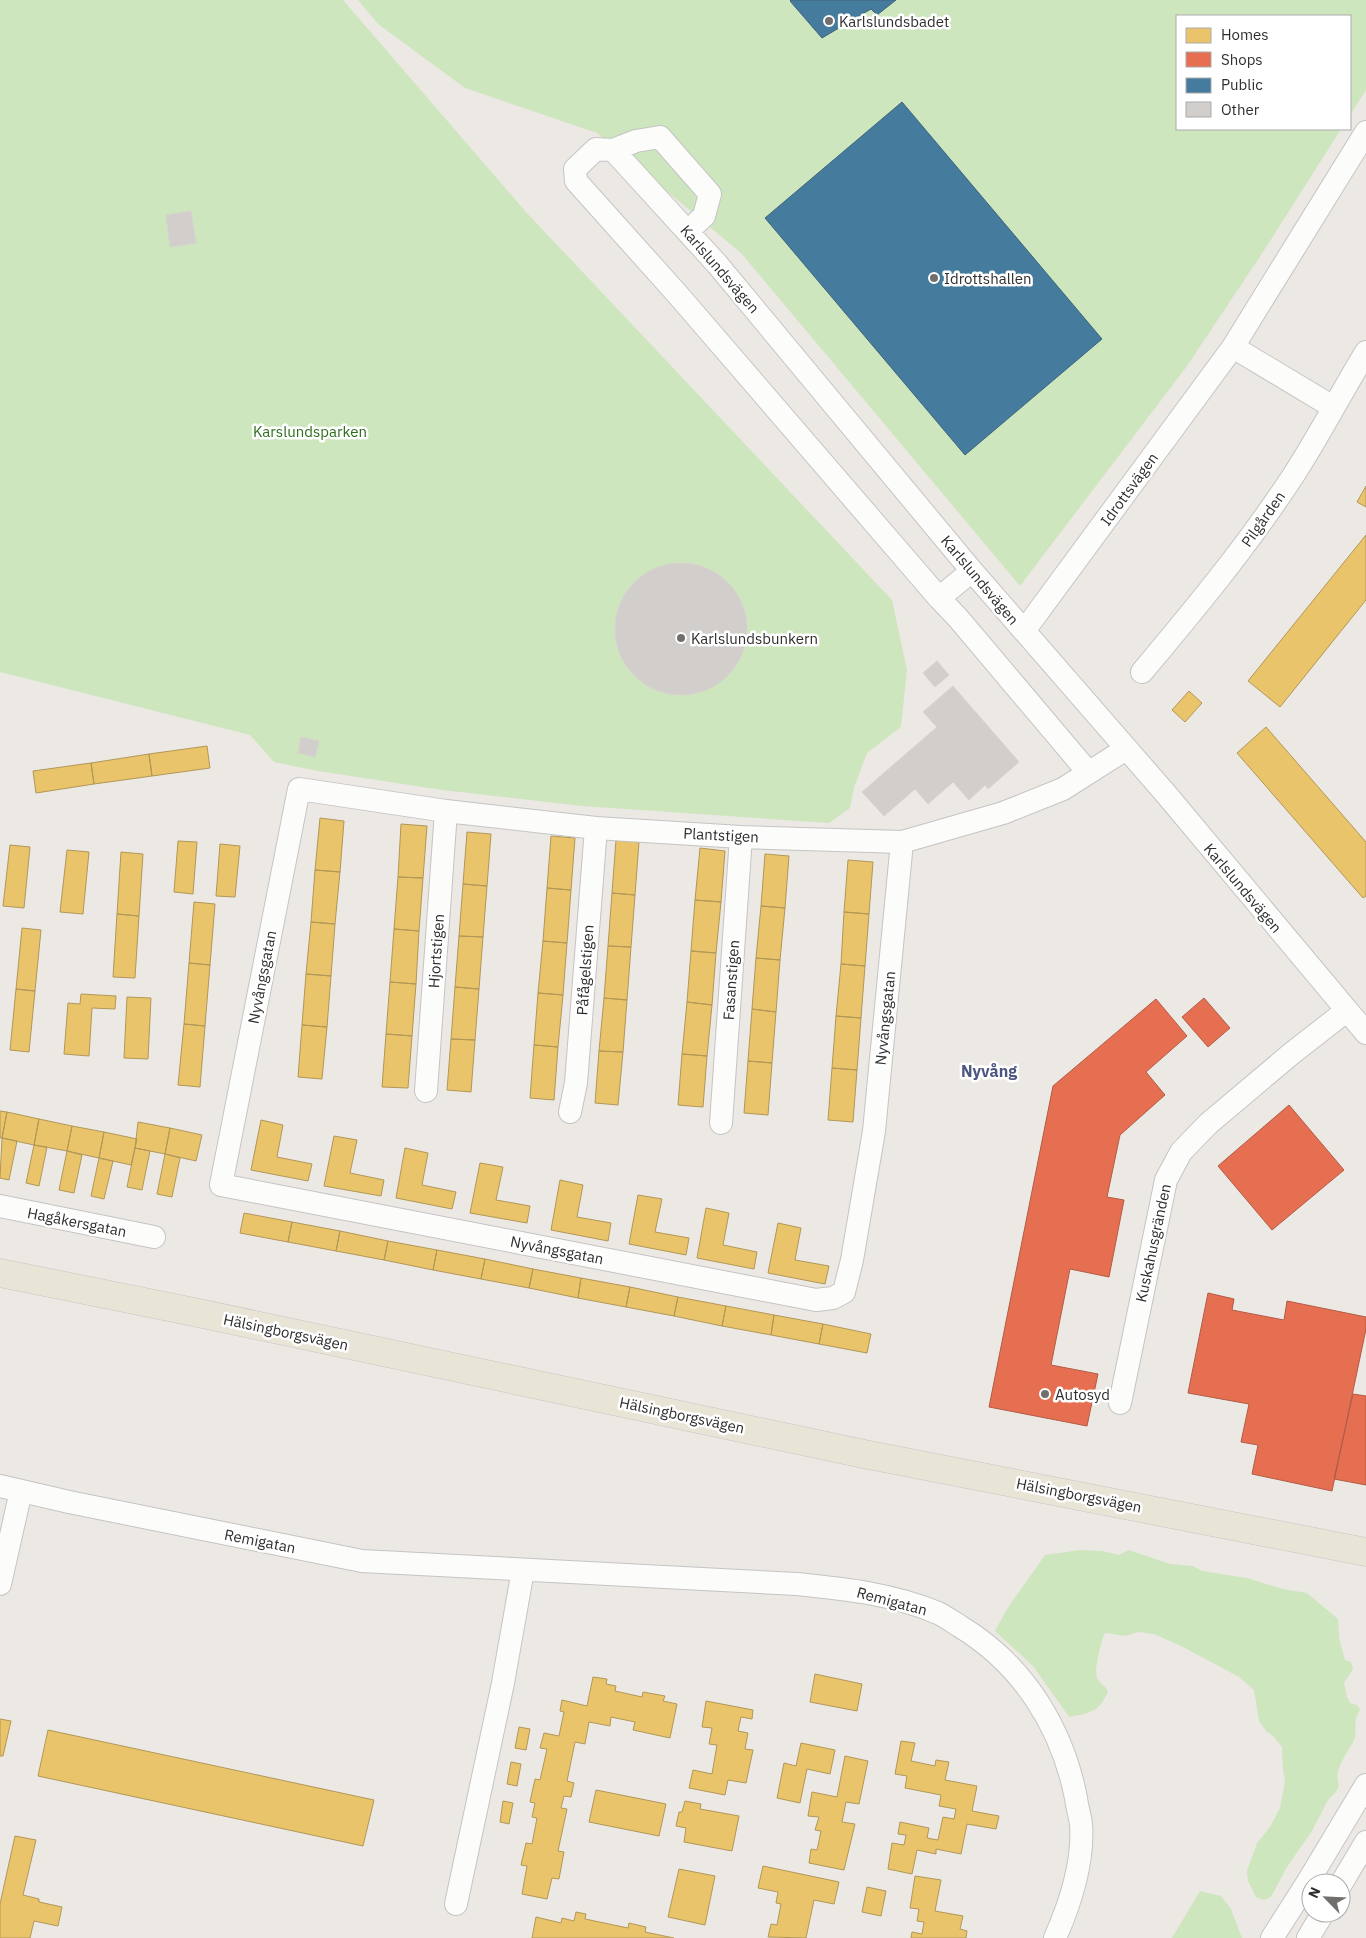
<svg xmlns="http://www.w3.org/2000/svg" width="1366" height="1938" font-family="'IBM Plex Sans',sans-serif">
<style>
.green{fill:#cee6be}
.homes{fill:#e9c46a;stroke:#b19758}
.shops{fill:#e76f51;stroke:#b05c46}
.public{fill:#457b9d;stroke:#3e647c}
.building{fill:#d1cecb;stroke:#d7d4d0}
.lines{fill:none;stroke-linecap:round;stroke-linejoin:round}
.minor-casing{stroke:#c5c4c5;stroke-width:24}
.major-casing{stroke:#c6c5c4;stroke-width:29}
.minor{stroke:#fcfcfb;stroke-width:22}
.major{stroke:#e8e4d6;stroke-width:28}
.poi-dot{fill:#706f6e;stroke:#fff;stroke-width:2}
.labels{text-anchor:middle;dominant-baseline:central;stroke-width:5;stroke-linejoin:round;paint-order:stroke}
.poi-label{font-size:15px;fill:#2e2e2e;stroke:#fff;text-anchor:start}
.street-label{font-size:15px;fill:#2e2e2e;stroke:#fff}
.park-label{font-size:15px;fill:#2c6e1b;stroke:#fff}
.neighbourhood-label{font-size:16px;font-weight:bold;fill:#4d5680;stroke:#fff}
</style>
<rect width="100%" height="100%" fill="#ece8e4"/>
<!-- green -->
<path class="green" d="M 0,0 L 343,0 L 526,212 L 892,600 L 907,670 L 901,727 L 867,753 L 854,788 L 850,808 L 829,823 L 582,806 L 442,790 L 318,771 L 274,762 L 250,735 L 0,672 Z
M 358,0 L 1366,0 L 1366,90 L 1350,115 L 1350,16 L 1177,16 L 1177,129 L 1341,129 L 1267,246 L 1187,366 L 1020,586 L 741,253 L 597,133 L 465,88 L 378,24 Z
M 1080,1550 L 1102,1551 L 1119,1555 L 1129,1550 L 1170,1564 L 1193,1566 L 1202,1571 L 1247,1578 L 1283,1589 L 1307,1593 L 1338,1619 L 1339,1638 L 1345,1660 L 1351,1662 L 1353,1669 L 1344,1683 L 1347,1697 L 1350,1703 L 1357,1705 L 1360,1709 C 1359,1713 1356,1716 1356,1720 C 1354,1728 1358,1732 1353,1742 C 1346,1756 1333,1769 1339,1786 L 1336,1792 L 1328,1800 L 1312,1831 L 1287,1867 L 1271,1897 L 1264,1900 L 1256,1897 L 1248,1881 L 1247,1871 L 1257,1843 L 1270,1827 L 1280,1808 L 1285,1781 L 1283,1769 L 1282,1747 L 1274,1737 L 1266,1731 L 1259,1721 L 1254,1690 L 1239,1677 L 1183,1647 L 1154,1634 L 1138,1632 L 1126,1636 L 1105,1633 C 1101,1641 1094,1670 1097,1678 C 1099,1683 1105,1685 1108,1691 C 1100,1712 1090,1713 1069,1717 L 1033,1666 L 995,1631 L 1007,1609 L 1045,1555 Z
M 1200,1891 L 1221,1896 L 1231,1909 L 1242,1938 L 1172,1938 Z"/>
<!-- homes -->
<path class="homes" d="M 1366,486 L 1366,507 L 1357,502 Z
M 1366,535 L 1366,600 L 1280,707 L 1248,681 Z
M 1189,691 L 1202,703 L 1185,722 L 1172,710 Z
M 1266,727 L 1366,842 L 1366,896 L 1363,898 L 1237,753 Z
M 207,746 L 210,768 L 152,776 L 149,754 Z
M 149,754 L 152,776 L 94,784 L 91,763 Z
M 91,763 L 94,784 L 36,793 L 33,771 Z
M 320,818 L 344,821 L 340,872 L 315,870 Z
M 401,824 L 427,826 L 423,878 L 398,877 Z
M 467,832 L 491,834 L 487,886 L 463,884 Z
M 551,836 L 575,838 L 571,890 L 547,888 Z
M 616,840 L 639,842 L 635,895 L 612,893 Z
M 178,841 L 197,842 L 193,894 L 174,892 Z
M 220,844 L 240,846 L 235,897 L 216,896 Z
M 10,845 L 30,847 L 24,908 L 3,906 Z
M 700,848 L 725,851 L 721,902 L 695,900 Z
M 67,850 L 89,852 L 83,914 L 60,912 Z
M 121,852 L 143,854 L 139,916 L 117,914 Z
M 765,854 L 789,856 L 785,908 L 761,906 Z
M 848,860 L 873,862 L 869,914 L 844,912 Z
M 315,870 L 340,872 L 335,924 L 311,922 Z
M 398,877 L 423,878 L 419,931 L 394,929 Z
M 463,884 L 487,886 L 483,937 L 459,936 Z
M 547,888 L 571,890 L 567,943 L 543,941 Z
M 612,893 L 635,895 L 631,947 L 608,946 Z
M 695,900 L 721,902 L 716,953 L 691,951 Z
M 194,902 L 215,904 L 210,965 L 189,963 Z
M 761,906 L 785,908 L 780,960 L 756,958 Z
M 844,912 L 869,914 L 865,966 L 841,964 Z
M 117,914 L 139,916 L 135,978 L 113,977 Z
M 311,922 L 335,924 L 331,976 L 306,974 Z
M 22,928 L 41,930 L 35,991 L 16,989 Z
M 394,929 L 419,931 L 416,984 L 390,982 Z
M 459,936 L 483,937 L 479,989 L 455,987 Z
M 543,941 L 567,943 L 563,995 L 538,993 Z
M 608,946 L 631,947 L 627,1000 L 604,998 Z
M 691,951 L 716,953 L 712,1005 L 687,1002 Z
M 756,958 L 780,960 L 776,1012 L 752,1009 Z
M 189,963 L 210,965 L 205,1026 L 184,1024 Z
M 841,964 L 865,966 L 861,1018 L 836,1016 Z
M 306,974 L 331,976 L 327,1027 L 302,1025 Z
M 390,982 L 416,984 L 412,1036 L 386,1034 Z
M 455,987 L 479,989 L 475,1040 L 451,1039 Z
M 16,989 L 35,991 L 29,1052 L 10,1050 Z
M 538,993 L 563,995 L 558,1047 L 534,1045 Z
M 81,994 L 116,996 L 115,1009 L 92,1008 L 89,1056 L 64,1054 L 68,1003 L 80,1004 Z
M 127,997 L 151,998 L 148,1059 L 124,1058 Z
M 604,998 L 627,1000 L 623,1052 L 599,1051 Z
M 687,1002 L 712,1005 L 707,1056 L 682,1054 Z
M 752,1009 L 776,1012 L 772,1063 L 748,1061 Z
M 836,1016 L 861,1018 L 857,1070 L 832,1068 Z
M 184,1024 L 205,1026 L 200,1087 L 178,1085 Z
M 302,1025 L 327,1027 L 322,1079 L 298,1077 Z
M 386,1034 L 412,1036 L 408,1088 L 382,1087 Z
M 451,1039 L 475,1040 L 471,1092 L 447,1090 Z
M 534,1045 L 558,1047 L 554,1100 L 530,1098 Z
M 599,1051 L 623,1052 L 618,1105 L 595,1103 Z
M 682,1054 L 707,1056 L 703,1107 L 678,1105 Z
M 748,1061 L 772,1063 L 768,1115 L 744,1113 Z
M 832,1068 L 857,1070 L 853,1122 L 828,1120 Z
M 0,1111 L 7,1112 L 2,1138 L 0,1138 Z
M 7,1112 L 39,1119 L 34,1145 L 2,1138 Z
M 39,1119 L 72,1126 L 67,1151 L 34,1145 Z
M 261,1120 L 283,1125 L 277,1157 L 312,1164 L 308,1181 L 251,1170 Z
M 138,1122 L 170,1128 L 165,1154 L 135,1148 Z
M 72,1126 L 104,1132 L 99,1158 L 67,1151 Z
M 170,1128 L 202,1135 L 196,1161 L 165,1154 Z
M 104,1132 L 137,1139 L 131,1165 L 99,1158 Z
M 334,1136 L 357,1140 L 350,1173 L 384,1180 L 381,1196 L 324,1186 Z
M 2,1138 L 17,1141 L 9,1180 L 0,1178 Z
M 34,1145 L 47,1147 L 39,1186 L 26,1183 Z
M 135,1148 L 150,1151 L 142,1190 L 127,1187 Z
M 405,1148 L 428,1153 L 422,1185 L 456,1192 L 452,1209 L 396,1198 Z
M 67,1151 L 82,1155 L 74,1193 L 59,1190 Z
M 165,1154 L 180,1158 L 172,1197 L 157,1194 Z
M 99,1158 L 113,1161 L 104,1199 L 91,1196 Z
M 480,1163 L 503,1167 L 496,1200 L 530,1206 L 527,1223 L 470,1213 Z
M 560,1180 L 583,1185 L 577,1217 L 611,1223 L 608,1241 L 551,1230 Z
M 638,1195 L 662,1199 L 655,1232 L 689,1238 L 686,1255 L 629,1244 Z
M 706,1208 L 729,1213 L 723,1245 L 757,1252 L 754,1269 L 697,1258 Z
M 244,1213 L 292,1222 L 288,1242 L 240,1233 Z
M 292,1222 L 340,1231 L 336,1251 L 288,1242 Z
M 778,1223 L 801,1228 L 795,1260 L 829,1266 L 825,1284 L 768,1273 Z
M 340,1231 L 388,1241 L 384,1260 L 336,1251 Z
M 388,1241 L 437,1250 L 433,1270 L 384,1260 Z
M 437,1250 L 485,1259 L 481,1279 L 433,1270 Z
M 485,1259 L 533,1269 L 529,1288 L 481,1279 Z
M 533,1269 L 581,1278 L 578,1298 L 529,1288 Z
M 581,1278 L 630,1287 L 626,1307 L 578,1298 Z
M 630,1287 L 678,1297 L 674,1316 L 626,1307 Z
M 678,1297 L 726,1306 L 722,1326 L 674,1316 Z
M 726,1306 L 774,1315 L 771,1335 L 722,1326 Z
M 774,1315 L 823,1324 L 819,1344 L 771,1335 Z
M 823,1324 L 871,1334 L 867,1353 L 819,1344 Z
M 815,1674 L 862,1684 L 857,1711 L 810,1702 Z
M 593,1677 L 607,1679 L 606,1684 L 616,1686 L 615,1691 L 642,1697 L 643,1692 L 665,1696 L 663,1701 L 677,1704 L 670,1738 L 633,1730 L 635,1722 L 611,1717 L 610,1726 L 589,1722 L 585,1744 L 575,1742 L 567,1781 L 574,1783 L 571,1797 L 564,1796 L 561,1808 L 567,1809 L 558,1851 L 564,1852 L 559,1879 L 552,1878 L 547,1899 L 522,1894 L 527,1866 L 521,1865 L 526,1843 L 532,1844 L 537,1818 L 532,1817 L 535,1803 L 530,1802 L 535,1779 L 540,1780 L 547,1749 L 540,1748 L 544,1733 L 559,1736 L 564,1712 L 560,1711 L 562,1700 L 587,1706 Z
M 706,1701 L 753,1710 L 752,1719 L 741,1717 L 738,1731 L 748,1733 L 745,1749 L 753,1750 L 746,1783 L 728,1780 L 725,1795 L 689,1788 L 693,1770 L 712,1774 L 717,1745 L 709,1744 L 712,1728 L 702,1727 Z
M 0,1719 L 11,1721 L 3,1756 L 0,1756 Z
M 519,1727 L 530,1729 L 526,1750 L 515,1748 Z
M 48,1730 L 374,1800 L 363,1846 L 38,1776 Z
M 901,1741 L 915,1743 L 911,1761 L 935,1766 L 936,1760 L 949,1762 L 945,1780 L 977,1786 L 972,1811 L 999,1816 L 996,1829 L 967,1824 L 961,1854 L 936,1849 L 936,1854 L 917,1850 L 912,1874 L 888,1869 L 892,1843 L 904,1845 L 906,1835 L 898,1834 L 900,1822 L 929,1828 L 927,1838 L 938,1840 L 943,1817 L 954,1819 L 956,1809 L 939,1806 L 941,1795 L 905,1788 L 907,1776 L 895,1774 Z
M 801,1743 L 835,1750 L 830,1774 L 807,1769 L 800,1803 L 777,1798 L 784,1763 L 796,1766 Z
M 845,1756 L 868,1761 L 859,1804 L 846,1802 L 842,1822 L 855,1824 L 844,1870 L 809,1863 L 811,1849 L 817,1850 L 821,1831 L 815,1830 L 819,1817 L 808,1816 L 812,1792 L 837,1797 Z
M 511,1762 L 521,1764 L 517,1786 L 507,1784 Z
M 596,1790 L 666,1804 L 659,1836 L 589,1822 Z
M 503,1801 L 513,1803 L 509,1824 L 500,1822 Z
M 685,1801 L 701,1804 L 700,1809 L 739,1816 L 732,1851 L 684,1842 L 686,1828 L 676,1826 L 679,1812 L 682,1812 Z
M 15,1836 L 36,1840 L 23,1895 L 39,1899 L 39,1902 L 62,1907 L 58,1926 L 34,1921 L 30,1938 L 0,1938 L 0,1904 Z
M 763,1866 L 839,1882 L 834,1904 L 814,1900 L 806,1938 L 768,1937 L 771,1924 L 777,1925 L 781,1904 L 776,1903 L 778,1892 L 758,1888 Z
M 679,1869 L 715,1876 L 705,1925 L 668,1917 Z
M 915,1876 L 941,1880 L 935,1911 L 963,1916 L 960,1929 L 967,1931 L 966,1938 L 911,1938 L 912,1932 L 922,1934 L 924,1922 L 917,1921 L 919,1909 L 910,1908 Z
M 867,1887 L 886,1891 L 881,1916 L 862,1912 Z
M 576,1912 L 586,1914 L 585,1919 L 628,1928 L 629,1923 L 646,1927 L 645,1932 L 674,1938 L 532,1938 L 536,1917 L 561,1923 L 562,1918 L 574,1921 Z"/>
<!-- shops -->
<path class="shops" d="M 1204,998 L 1230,1028 L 1208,1047 L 1182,1017 Z
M 1156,999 L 1187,1036 L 1146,1072 L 1165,1095 L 1120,1135 L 1107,1197 L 1124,1200 L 1109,1277 L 1070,1269 L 1051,1365 L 1098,1374 L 1087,1426 L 989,1407 L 1053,1086 Z
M 1289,1105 L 1344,1170 L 1272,1230 L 1218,1166 Z
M 1208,1293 L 1234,1299 L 1232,1310 L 1284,1320 L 1287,1301 L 1366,1317 L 1366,1329 L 1332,1491 L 1252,1474 L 1258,1445 L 1241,1442 L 1249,1404 L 1188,1393 Z
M 1353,1394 L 1366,1396 L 1366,1485 L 1334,1479 Z"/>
<!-- public -->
<path class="public" d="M 791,0 L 896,0 L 877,15 L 871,9 L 822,38 L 790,1 Z
M 902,102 L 1102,339 L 965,455 L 765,218 Z"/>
<!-- building -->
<path class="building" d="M 191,211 L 196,243 L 170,247 L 166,215 Z
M615 629a66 66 0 1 1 132 0a66 66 0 1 1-132 0Z
M 937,661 L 949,675 L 935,687 L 923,673 Z
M 953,686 L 1019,762 L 988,789 L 985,785 L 969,800 L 953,782 L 928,804 L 915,789 L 884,816 L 862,792 L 937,727 L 923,712 Z
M 301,737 L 319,741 L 315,757 L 298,753 Z"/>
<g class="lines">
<!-- minor casing -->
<g class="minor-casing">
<path id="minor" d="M 613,150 L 636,141 L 660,137 L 710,194 L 704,216 L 688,231
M 1233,347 L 1333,407
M 939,598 L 972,571
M 1024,631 L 1233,347 L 1366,132
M 1142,672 C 1195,609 1247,546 1293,476 C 1319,436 1341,393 1366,352
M 1088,772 L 958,618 L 939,598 L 679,296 L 576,181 L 575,169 L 596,149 L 613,150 L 717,264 L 972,571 L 1166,794 L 1366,1033
M 902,842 L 874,1131 L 852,1260 L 844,1292 L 833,1298 L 816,1300 L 221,1185 L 299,789 L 446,811 L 596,828 L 741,837 L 902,842 L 1003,813 L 1063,789 L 1126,749
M 426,1091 L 446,811
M 570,1112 L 576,1083 L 596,828
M 721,1123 L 741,837
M 0,1206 L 154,1237
M 1120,1403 L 1166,1180 L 1181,1152 L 1208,1124 L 1291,1054 L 1346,1011
M 0,1486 L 69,1502 L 362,1561 L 797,1584 C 846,1589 893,1594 938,1613 C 946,1617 953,1622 961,1627 C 1023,1665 1062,1727 1076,1798 C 1077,1807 1080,1816 1081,1824 C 1084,1863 1070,1904 1055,1938
M 0,1584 L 21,1491
M 1341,1884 L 1366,1842
M 456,1904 L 503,1683 L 523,1570
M 1272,1938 L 1309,1880 L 1366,1785
M 1308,1938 L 1323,1913"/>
</g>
<!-- major casing -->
<g class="major-casing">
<path id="major" d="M 0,1273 L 189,1311 L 864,1454 L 1366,1552"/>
</g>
<!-- minor -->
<use href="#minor" class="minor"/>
<!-- major -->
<use href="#major" class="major"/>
</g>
<!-- markers -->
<g class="poi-dot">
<circle cx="829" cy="21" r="5"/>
<circle cx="934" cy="278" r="5"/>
<circle cx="681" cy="638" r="5"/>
<circle cx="1045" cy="1394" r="5"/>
</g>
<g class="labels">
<!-- poi labels -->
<g class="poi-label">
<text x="839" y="21">Karlslundsbadet</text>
<text x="944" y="278">Idrottshallen</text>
<text x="691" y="638">Karlslundsbunkern</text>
<text x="1055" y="1394">Autosyd</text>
</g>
<!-- street labels -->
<g class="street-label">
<text transform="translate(720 269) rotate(49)">Karlslundsvägen</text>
<text transform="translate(1129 489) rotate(-54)">Idrottsvägen</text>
<text transform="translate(1263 519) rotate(-55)">Pilgården</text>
<text transform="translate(980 580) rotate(50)">Karlslundsvägen</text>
<text transform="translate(721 835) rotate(3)">Plantstigen</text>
<text transform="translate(1243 888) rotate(50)">Karlslundsvägen</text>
<text transform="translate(436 951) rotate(-86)">Hjortstigen</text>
<text transform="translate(585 970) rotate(-86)">Påfågelstigen</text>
<text transform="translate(262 977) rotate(-79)">Nyvångsgatan</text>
<text transform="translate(731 980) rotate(-86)">Fasanstigen</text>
<text transform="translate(885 1018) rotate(-84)">Nyvångsgatan</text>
<text transform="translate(77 1222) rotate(11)">Hagåkersgatan</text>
<text transform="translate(1153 1243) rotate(-78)">Kuskahusgränden</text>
<text transform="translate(557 1250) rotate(11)">Nyvångsgatan</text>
<text transform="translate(286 1332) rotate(12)">Hälsingborgsvägen</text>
<text transform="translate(682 1415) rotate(12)">Hälsingborgsvägen</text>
<text transform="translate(1079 1495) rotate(11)">Hälsingborgsvägen</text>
<text transform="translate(260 1541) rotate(11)">Remigatan</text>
<text transform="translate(892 1601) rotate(15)">Remigatan</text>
</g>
<!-- park labels -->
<g class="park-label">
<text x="310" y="431">Karslundsparken</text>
</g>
<!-- neighbourhood labels -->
<g class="neighbourhood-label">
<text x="989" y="1071">Nyvång</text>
</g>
</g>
<!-- legend -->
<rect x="1176" y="15" width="175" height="115" fill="#ffffff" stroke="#ababab"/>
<rect x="1186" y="28" width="25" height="15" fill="#e9c46a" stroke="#ababab"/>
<text x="1221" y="40" font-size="15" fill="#2e2e2e">Homes</text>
<rect x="1186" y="52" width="25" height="15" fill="#e76f51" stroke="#ababab"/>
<text x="1221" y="65" font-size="15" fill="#2e2e2e">Shops</text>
<rect x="1186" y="78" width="25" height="15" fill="#457b9d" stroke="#ababab"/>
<text x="1221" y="90" font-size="15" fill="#2e2e2e">Public</text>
<rect x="1186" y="102" width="25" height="15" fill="#d1cecb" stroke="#ababab"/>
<text x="1221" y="115" font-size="15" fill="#2e2e2e">Other</text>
<!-- north arrow -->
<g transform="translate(1326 1898) rotate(294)"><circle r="24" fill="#ffffff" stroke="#ababab"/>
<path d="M0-4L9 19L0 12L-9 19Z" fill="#706f6e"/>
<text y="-8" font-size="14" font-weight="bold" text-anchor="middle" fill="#2e2e2e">N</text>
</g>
</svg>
